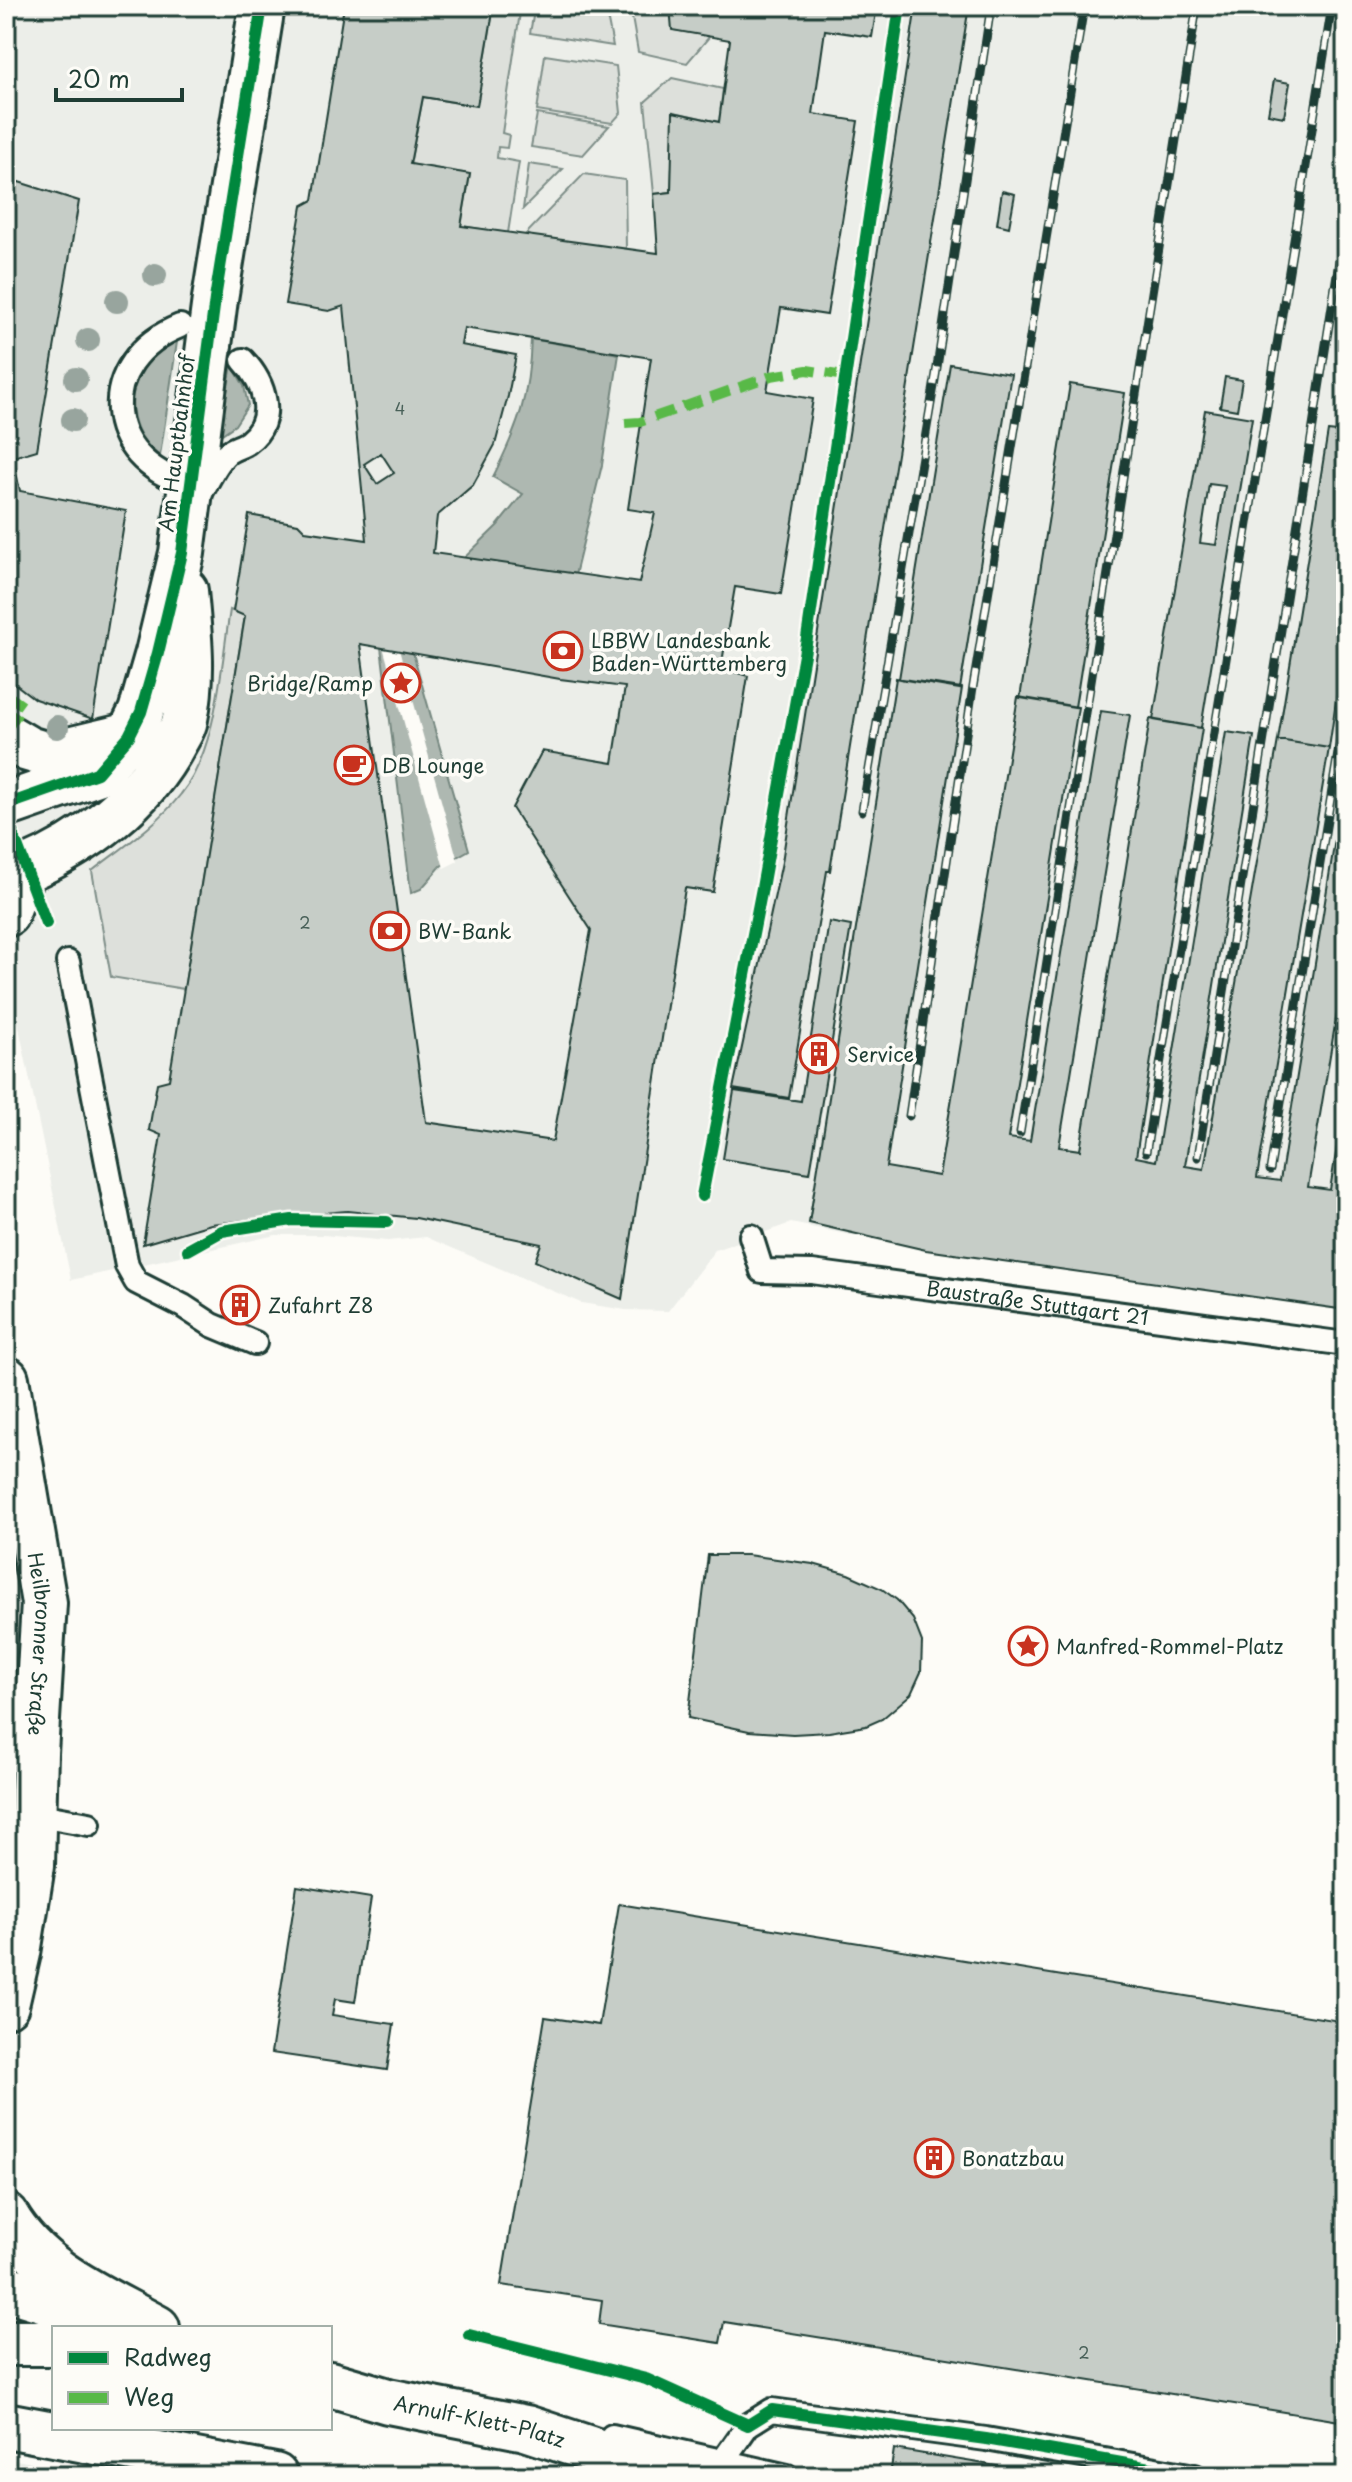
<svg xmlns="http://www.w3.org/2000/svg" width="1352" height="2482" font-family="'Playpen Sans',sans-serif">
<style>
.built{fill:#eceee9}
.green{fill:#dde0db;stroke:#7e8e88;stroke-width:2}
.water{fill:#aeb8b1;stroke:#75877f;stroke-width:2}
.pier{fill:#fdfcf7}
.building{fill:#c6cdc7;stroke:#1f3d34;stroke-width:2;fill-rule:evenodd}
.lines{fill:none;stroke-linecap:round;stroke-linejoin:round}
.service-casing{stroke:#1f3d34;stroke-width:28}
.minor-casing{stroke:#1f3d34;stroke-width:50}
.primary-casing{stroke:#1f3d34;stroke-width:50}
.service{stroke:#fdfcf7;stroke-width:22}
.minor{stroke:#fdfcf7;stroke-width:44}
.primary{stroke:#fdfcf7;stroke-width:44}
.rail-casing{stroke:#1f3d34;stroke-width:9}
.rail{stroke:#fdfcf7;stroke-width:6;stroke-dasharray:18;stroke-linecap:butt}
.quiet{stroke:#58b947;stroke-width:10;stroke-dasharray:20 10;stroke-linecap:butt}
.cycleway-casing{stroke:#fdfcf7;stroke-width:17}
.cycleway{stroke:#00873e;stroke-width:12}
.tree{fill:#98a59e}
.labels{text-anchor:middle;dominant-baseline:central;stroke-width:7;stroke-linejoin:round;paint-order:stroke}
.number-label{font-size:16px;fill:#496159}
.street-label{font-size:20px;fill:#1f3d34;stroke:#fdfcf7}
.poi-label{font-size:20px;fill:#1f3d34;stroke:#fdfcf7;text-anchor:start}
</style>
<rect width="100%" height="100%" fill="#fdfcf7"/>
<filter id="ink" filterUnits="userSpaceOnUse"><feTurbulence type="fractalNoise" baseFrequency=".0125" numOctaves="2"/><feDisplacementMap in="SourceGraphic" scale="16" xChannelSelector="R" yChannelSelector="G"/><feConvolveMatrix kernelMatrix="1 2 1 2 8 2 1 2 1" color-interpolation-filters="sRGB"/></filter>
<g filter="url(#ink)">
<!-- built -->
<path class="built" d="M 6,6 L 1346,6 L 1346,1310 L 926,1250 L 791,1223 L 715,1250 L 668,1311 L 626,1310 L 581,1303 L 426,1237 L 388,1241 L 323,1235 L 276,1235 L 71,1280 L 6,964 Z
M 6,2458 L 98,2476 L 6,2476 Z"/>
<!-- green -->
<path class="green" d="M 494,6 L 521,6 L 502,133 L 509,135 L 507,148 L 498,147 L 497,158 L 519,162 L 508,233 L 461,226 L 470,174 L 410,164 L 423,97 L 477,106 Z
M 535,6 L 605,6 L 613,46 L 530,33 Z
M 630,6 L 670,6 L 673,30 L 710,36 L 687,63 L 638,52 Z
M 545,55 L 616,66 L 621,113 L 612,123 L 537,111 Z
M 672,78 L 723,89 L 719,122 L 674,112 L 671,192 L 654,194 L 645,102 Z
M 537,114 L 609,126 L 583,155 L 531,147 Z
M 529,164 L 563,169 L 523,209 Z
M 584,174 L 625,180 L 626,250 L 524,236 Z
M 230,610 L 245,616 L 184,989 L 111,977 L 92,871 C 123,847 157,825 181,794 C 217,750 221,666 230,610 Z"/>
<!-- water -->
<path class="water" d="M 178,335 L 160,456 C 131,435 125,400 141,370 C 144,365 147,357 151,353 C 157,346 170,341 178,335 Z
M 531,339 L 619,354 L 602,465 L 575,575 L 464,558 L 498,525 L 523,494 L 493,477 C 519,425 529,397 531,339 Z
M 232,365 L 244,386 L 248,405 L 235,425 L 219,436 Z
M 381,647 L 413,653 L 469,850 L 441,866 L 421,889 L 411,893 Z"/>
<!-- pier -->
<path class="pier" d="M 382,643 L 398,646 L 458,861 L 444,868 Z"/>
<!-- building -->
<path class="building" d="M 344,6 L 494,6 L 477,106 L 423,97 L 410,164 L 470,174 L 461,226 L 658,253 L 654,194 L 671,192 L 673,112 L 719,122 L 730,40 L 672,30 L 670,6 L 877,6 L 872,37 L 825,30 L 813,114 L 858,121 L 827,315 L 781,308 L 767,391 L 813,399 L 781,594 L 735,587 L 721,668 L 748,676 L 713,892 L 685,888 L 622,1299 L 535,1261 L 541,1244 L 416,1218 L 347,1211 L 263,1218 L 211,1224 L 143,1244 L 161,1135 L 149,1130 L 157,1083 L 169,1080 L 245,616 L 233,611 L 249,515 L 298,524 L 305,531 L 367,540 L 344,306 L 329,311 L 285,304 L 302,206 L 313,200 ZM 464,328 L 651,358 L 628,509 L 655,513 L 639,583 L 433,553 L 437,516 L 473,485 L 495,445 L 508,396 L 516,355 L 461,345 ZM 360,644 L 560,679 L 625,687 L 613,763 L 542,751 L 512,808 L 591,930 L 553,1141 L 426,1122 Z
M 916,6 L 969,6 L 830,871 L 827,871 L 789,1098 L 733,1089 L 782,862 Z
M 1274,80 L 1290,83 L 1284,117 L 1268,114 Z
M 6,178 L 79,201 L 37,450 L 13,457 L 20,491 L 126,511 L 93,719 L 35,699 L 6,677 Z
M 1002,191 L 1015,194 L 1009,227 L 997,224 Z
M 950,364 L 1011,374 L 960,689 L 899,679 Z
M 1225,377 L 1242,380 L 1237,410 L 1220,407 Z
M 1070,384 L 1125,393 L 1075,707 L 1020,698 Z
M 1205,410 L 1252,418 L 1201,728 L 1153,720 Z
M 1328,431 L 1346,433 L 1346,634 L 1329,748 L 1278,740 Z
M 381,453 L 394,473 L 377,484 L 364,464 Z
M 1209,484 L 1225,486 L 1216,545 L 1200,543 Z
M 896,678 L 962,688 L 886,1167 L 939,1176 L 1018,697 L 1078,707 L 1008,1138 L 1030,1141 L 1101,711 L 1130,715 L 1059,1147 L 1080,1150 L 1150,719 L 1202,728 L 1136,1157 L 1156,1161 L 1226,732 L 1254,736 L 1185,1166 L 1204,1169 L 1278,740 L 1329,748 L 1257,1178 L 1280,1181 L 1346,771 L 1346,959 L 1308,1187 L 1330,1190 L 1346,1091 L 1346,1310 L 926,1250 L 809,1223 Z
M 829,922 L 851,926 L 810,1173 L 723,1159 L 734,1091 L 801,1101 Z
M 231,1294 L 253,1297 L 250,1316 L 228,1312 Z
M 708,1555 L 747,1555 L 813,1564 L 848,1574 L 882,1589 L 897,1600 L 913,1619 L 922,1642 L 921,1672 L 911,1694 L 882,1719 L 866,1726 L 829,1732 L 793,1734 L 749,1731 L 688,1718 Z
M 297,1886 L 371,1898 L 355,2002 L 335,1999 L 332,2015 L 394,2024 L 387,2070 L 271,2053 Z
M 619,1904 L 1346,2022 L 1346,2422 L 724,2322 L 720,2343 L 599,2324 L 602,2300 L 501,2285 L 545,2017 L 599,2025 Z
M 894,2449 L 1058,2476 L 890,2476 Z"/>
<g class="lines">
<!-- service casing -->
<g class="service-casing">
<g id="service">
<path d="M 180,326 C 94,361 100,460 189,484"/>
<path d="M 199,496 C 207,484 215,464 226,454 C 232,448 242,447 248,442 C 278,420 264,382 243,360"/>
<path d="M 68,962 L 127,1266 L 136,1282 L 183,1306 L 212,1325 L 255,1343"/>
<path id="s1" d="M 751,1236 L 762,1271 L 812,1272 L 1346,1344"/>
<path d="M 34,1814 L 89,1824"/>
<path d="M 612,2436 L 787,2476"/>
<path d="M 712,2476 L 748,2425 L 772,2410 L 986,2439 L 1195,2476"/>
</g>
</g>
<!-- minor casing -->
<g class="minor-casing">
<path id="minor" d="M 6,736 L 28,749 L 48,755 L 127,736
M 6,805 L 97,773 L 129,736 L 141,712 L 158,653 L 182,553 L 215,299 L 262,6
M 6,914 L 24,870 C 85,844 144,801 175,741 C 179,734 184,727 185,719 C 194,676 189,634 185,591"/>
</g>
<!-- primary casing -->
<g class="primary-casing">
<g id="primary">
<path id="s2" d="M 6,1379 L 44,1603 L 35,1753 L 32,1865 L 18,1953 L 6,2005"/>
<path d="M 6,2216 C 38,2272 103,2298 157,2328"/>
<path d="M 6,2288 L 100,2317"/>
<path d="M 6,2343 L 54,2343"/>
<path id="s3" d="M 330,2384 L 388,2401 L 526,2428 L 672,2476"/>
<path d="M 6,2425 L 275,2476"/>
</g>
</g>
<!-- service -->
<use href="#service" class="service"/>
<!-- minor -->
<use href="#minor" class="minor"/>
<!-- primary -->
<use href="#primary" class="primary"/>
<!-- rail casing -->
<g class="rail-casing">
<path id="rail" d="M 862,811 L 936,374 L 991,6
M 909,1116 L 973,687 L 1084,6
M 1020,1133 L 1197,6
M 1146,1152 L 1332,6
M 1198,1157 L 1346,217
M 1270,1170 L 1346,704"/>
</g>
<!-- rail -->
<use href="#rail" class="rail"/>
<!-- quiet -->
<path class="quiet" d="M 625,423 L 640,422 L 771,376 L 807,370 L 844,376
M 6,694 L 23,706 L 6,730"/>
<!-- cycleway casing -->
<g class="cycleway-casing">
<path id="cycleway" d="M 6,805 L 97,773 L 129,736 L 141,712 L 158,653 L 182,553 L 215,299 L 262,6
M 6,816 L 46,923
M 702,1196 L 762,888 L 807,638 L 900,6
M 188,1250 L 222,1231 L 292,1220 L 387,1222
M 469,2335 L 646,2379 L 748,2425 L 772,2410 L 986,2439 L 1195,2476"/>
</g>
<!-- cycleway -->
<use href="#cycleway" class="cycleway"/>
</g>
<!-- trees -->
<g class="tree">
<circle cx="155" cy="275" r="12"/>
<circle cx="117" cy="301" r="12"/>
<circle cx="88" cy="340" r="12"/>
<circle cx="76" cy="379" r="12"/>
<circle cx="73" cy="420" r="12"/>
<circle cx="57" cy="727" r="12"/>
</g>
</g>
<!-- icons -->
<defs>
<g id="bank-ring" transform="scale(2)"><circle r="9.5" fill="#fdfcf7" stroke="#c8321e" stroke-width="1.5"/><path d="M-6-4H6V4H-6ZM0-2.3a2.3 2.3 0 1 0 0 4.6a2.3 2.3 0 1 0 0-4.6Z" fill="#c8321e"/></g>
<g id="sight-ring" transform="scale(2)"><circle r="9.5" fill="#fdfcf7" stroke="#c8321e" stroke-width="1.5"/><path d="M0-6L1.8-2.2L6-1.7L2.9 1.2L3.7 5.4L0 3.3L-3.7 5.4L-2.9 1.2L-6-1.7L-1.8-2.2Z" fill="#c8321e"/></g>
<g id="cafe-ring" transform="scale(2)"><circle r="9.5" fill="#fdfcf7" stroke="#c8321e" stroke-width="1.5"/><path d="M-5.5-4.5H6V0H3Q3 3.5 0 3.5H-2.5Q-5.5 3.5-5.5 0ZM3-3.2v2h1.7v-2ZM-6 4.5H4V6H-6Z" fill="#c8321e"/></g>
<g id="building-ring" transform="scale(2)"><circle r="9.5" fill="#fdfcf7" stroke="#c8321e" stroke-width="1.5"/><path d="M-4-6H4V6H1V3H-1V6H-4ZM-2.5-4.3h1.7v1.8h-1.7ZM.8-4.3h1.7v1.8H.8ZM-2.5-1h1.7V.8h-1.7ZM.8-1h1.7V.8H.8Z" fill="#c8321e"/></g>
</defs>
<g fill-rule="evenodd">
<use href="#bank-ring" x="563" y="651"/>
<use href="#sight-ring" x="401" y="683"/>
<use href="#cafe-ring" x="354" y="765"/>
<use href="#bank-ring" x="390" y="931"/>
<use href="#building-ring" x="819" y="1054"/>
<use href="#building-ring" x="240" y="1305"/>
<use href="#sight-ring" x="1028" y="1646"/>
<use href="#building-ring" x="934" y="2158"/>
</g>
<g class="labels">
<!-- number labels -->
<g class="number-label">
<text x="400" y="408">4</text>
<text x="305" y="922">2</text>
<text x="1084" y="2352">2</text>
</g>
<!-- street labels -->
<g class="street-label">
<text transform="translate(176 443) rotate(-83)">Am Hauptbahnhof</text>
<text stroke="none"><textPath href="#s1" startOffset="314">Baustraße Stuttgart 21</textPath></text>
<text stroke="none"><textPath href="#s2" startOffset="268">Heilbronner Straße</textPath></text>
<text stroke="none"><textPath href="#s3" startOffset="154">Arnulf-Klett-Platz</textPath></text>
</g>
<!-- poi labels -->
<g class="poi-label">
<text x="591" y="640">LBBW Landesbank<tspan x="591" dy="23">Baden-Württemberg</tspan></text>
<text x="373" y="683" text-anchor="end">Bridge/Ramp</text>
<text x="382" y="765">DB Lounge</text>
<text x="418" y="931">BW-Bank</text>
<text x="847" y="1054">Service</text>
<text x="268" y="1305">Zufahrt Z8</text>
<text x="1056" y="1646">Manfred-Rommel-Platz</text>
<text x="962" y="2158">Bonatzbau</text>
</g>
</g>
<!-- margin -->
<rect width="1352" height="2482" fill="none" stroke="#fdfcf7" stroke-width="32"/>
<rect x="16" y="16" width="1320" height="2450" fill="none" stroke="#1f3d34" stroke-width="3" filter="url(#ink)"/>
<!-- legend -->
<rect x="52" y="2326" width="280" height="104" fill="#fdfcf7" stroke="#a4b0a9" stroke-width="2"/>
<rect x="68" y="2352" width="40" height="12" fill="#00873e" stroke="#a4b0a9" stroke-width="2"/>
<text x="124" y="2366" font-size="24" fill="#1f3d34">Radweg</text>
<rect x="68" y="2392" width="40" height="12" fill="#58b947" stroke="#a4b0a9" stroke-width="2"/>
<text x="124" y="2406" font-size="24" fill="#1f3d34">Weg</text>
<!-- scale -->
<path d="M56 88v12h126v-12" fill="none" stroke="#1f3d34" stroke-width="4"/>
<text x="68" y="88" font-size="24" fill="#1f3d34" stroke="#fdfcf7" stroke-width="6" paint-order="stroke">20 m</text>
</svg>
